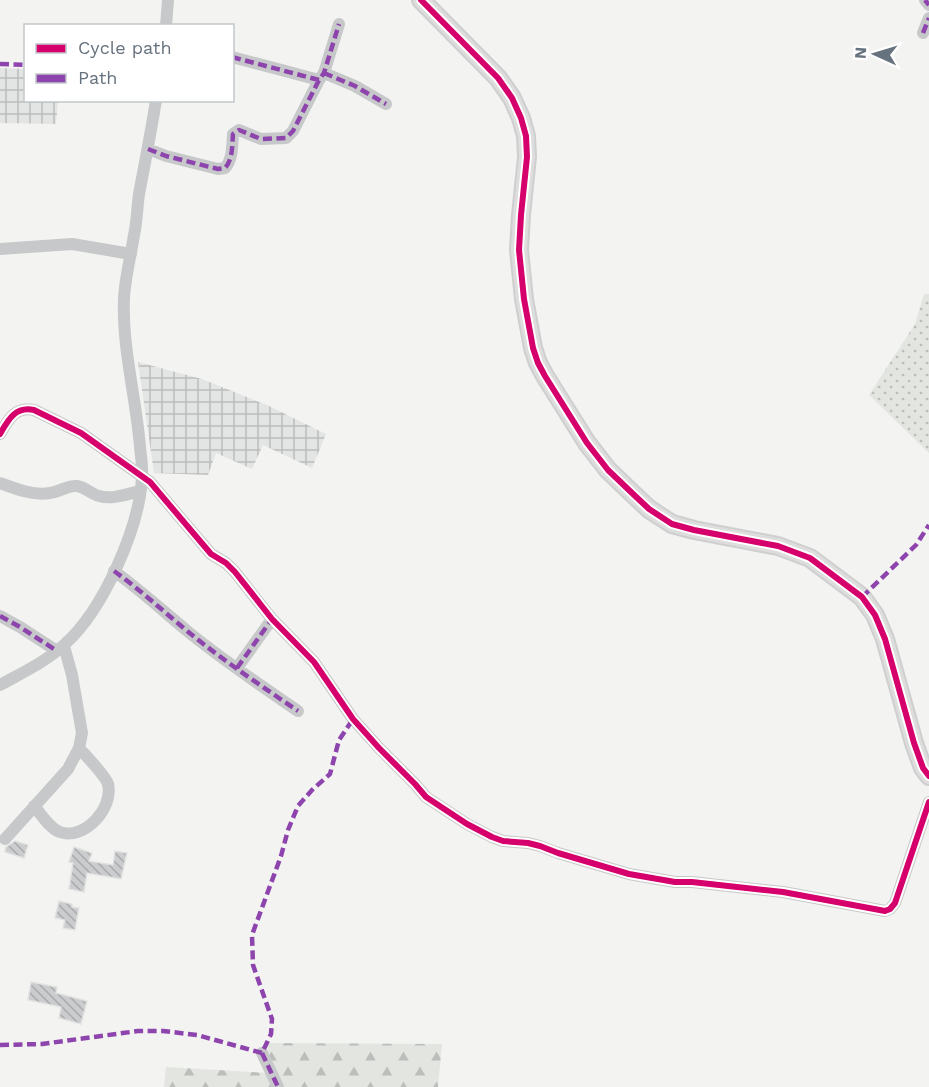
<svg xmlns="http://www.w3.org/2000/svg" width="929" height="1087" font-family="'Work Sans',sans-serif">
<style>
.industrial{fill:url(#industrial-grid)}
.grass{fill:url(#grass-dots)}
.forest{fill:url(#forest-firs)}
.building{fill:url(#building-back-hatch);stroke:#e2e2e2;stroke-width:1.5}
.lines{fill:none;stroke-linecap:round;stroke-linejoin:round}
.secondary-casing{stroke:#cfcfd0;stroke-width:20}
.street{stroke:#c7c8c9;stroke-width:12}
.secondary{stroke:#ddddde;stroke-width:16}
.quiet{stroke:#8e44ad;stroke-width:4.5;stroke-dasharray:9 4.5;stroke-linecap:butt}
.cycleway-casing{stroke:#fff;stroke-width:10}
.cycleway{stroke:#d6006c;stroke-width:6}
</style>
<defs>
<pattern id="industrial-grid" width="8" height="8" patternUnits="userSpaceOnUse" patternTransform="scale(1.5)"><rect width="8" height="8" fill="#e3e5e4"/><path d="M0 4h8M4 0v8" fill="none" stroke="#bcbebe"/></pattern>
<pattern id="grass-dots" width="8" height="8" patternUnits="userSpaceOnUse" patternTransform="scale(1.5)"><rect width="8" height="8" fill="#e2e5e0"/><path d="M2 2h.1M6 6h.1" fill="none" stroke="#bbbebb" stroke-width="1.8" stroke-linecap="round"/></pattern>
<pattern id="forest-firs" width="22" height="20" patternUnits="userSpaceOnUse" patternTransform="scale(1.5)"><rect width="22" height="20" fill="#e2e5e0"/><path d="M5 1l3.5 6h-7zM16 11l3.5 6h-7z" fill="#bbbebb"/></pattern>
<pattern id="building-back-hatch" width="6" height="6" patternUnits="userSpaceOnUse" patternTransform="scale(1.5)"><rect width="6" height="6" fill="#cbcccd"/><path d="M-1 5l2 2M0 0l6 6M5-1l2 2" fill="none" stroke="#a9aaac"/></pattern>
</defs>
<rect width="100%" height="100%" fill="#f3f3f2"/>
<!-- industrial -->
<path class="industrial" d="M 0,68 L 25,69 L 26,100 L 58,101 L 56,124 L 0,123 Z
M 138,362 L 202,379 L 269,406 L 326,434 L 312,468 L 263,445 L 252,469 L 216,453 L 208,475 L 154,473 Z"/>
<!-- grass -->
<path class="grass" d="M 924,294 L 929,294 L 929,453 L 869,395 L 915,324 Z"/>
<!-- forest -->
<path class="forest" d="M 268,1043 L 442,1044 L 438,1087 L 164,1087 L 166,1067 L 268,1073 Z"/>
<!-- building -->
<path class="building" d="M 15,841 L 28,845 L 24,858 L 5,852 L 6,847 Z
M 74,847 L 92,853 L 89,861 L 113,865 L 115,851 L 127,853 L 121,879 L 87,873 L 84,892 L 69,889 L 73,863 L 69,862 Z
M 59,901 L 72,904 L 72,907 L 79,908 L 75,930 L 63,928 L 65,920 L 55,918 Z
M 31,982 L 57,987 L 56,993 L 87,1001 L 81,1024 L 59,1018 L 61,1007 L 28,1000 Z"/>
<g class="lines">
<!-- secondary casing -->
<g class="secondary-casing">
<path id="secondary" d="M 421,0 L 498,78 L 512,98 L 521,118 L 526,136 L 527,157 L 521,215 L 519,250 L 524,299 L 533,348 L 538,363 L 545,376 L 587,443 L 608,470 L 632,493 L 649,509 L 672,524 L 694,530 L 778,546 L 810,558 L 862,597 L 875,615 L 885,639 L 914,743 L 923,768 L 929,776"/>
</g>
<!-- street -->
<path class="street" d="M 925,0 L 929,5
M 166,26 L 168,0
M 923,33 L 929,18
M 232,57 L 319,80
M 324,73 L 355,86 L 386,104
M 148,149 L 166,156 L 218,169 L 225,168 C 233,159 232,146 233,134 L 239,130 L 261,139 L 286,138 L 293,131 L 319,80 L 324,73 L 339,24
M 0,249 L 72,244 L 131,254
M 0,434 C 8,420 15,406 34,410 L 81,433 L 150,482 L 211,554 L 226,563 L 235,572 L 272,619 L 314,662 L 353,719 L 379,748 L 415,784 L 426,797 L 467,824 L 492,837 L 503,841 L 528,843 L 540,846 L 558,853 L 629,874 L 675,882 L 692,882 L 783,892 L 885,911 L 890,909 L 895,903 L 929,802
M 0,483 C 16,489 34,496 50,493 C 60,492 67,485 77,486 C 85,487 91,494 99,496 C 112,500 127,494 140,491
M 114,571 C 139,589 162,610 186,630 C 221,659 260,685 298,711
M 0,616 L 20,627 L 57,651
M 237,668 L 272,619
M 0,685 C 22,673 47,661 65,644 C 103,610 139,529 142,478 C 143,468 141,457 140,447 C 136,397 122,348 124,298 C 125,278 131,255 134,235 C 137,222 137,208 139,194 C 145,163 151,132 156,100
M 34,806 C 41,814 50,829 60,832 C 84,841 114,808 108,784 C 105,775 86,756 79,748
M 5,839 L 68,769 L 79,748 L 82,733 L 72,675 L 64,646
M 262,1053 L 278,1087"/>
<!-- secondary -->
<use href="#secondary" class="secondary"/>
<!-- quiet -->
<path class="quiet" d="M 925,0 L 929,5
M 923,33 L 929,18
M 232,57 L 319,80
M 0,64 L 26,65
M 324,73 L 355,86 L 386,104
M 148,149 L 166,156 L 218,169 L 225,168 C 233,159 232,146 233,134 L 239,130 L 261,139 L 286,138 L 293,131 L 319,80 L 324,73 L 339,24
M 114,571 C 139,589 162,610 186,630 C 221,659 260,685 298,711
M 862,597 L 916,545 L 929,525
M 0,616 L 20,627 L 57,651
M 237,668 L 272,619
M 0,1045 L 42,1044 L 138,1031 L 163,1031 L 197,1035 L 262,1053 L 271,1034 L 272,1019 L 253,965 L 252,935 L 281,856 L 288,830 L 298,806 L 312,790 L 330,774 L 339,740 L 353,719
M 262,1053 L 278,1087"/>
<!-- cycleway casing -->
<g class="cycleway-casing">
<path id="cycleway" d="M 421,0 L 498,78 L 512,98 L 521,118 L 526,136 L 527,157 L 521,215 L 519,250 L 524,299 L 533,348 L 538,363 L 545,376 L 587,443 L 608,470 L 632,493 L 649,509 L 672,524 L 694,530 L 778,546 L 810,558 L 862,597 L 875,615 L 885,639 L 914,743 L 923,768 L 929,776
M 0,434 C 8,420 15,406 34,410 L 81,433 L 150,482 L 211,554 L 226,563 L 235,572 L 272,619 L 314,662 L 353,719 L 379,748 L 415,784 L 426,797 L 467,824 L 492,837 L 503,841 L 528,843 L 540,846 L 558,853 L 629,874 L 675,882 L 692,882 L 783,892 L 885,911 L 890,909 L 895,903 L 929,802"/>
</g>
<!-- cycleway -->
<use href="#cycleway" class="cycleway"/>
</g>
<!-- legend -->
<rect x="24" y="24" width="210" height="78" fill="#ffffff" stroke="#c2c7cb" stroke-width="1.5"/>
<rect x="36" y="44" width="30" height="9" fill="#d6006c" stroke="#c2c7cb" stroke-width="1.5"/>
<text x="78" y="54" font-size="18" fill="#66727e">Cycle path</text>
<rect x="36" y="74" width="30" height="9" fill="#8e44ad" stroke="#c2c7cb" stroke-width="1.5"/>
<text x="78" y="84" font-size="18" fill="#66727e">Path</text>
<!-- north arrow -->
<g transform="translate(875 54) rotate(274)" stroke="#ffffff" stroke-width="4.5" paint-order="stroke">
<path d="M0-4.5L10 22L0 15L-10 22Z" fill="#66727e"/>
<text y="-9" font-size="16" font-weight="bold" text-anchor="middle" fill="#66727e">N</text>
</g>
</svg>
